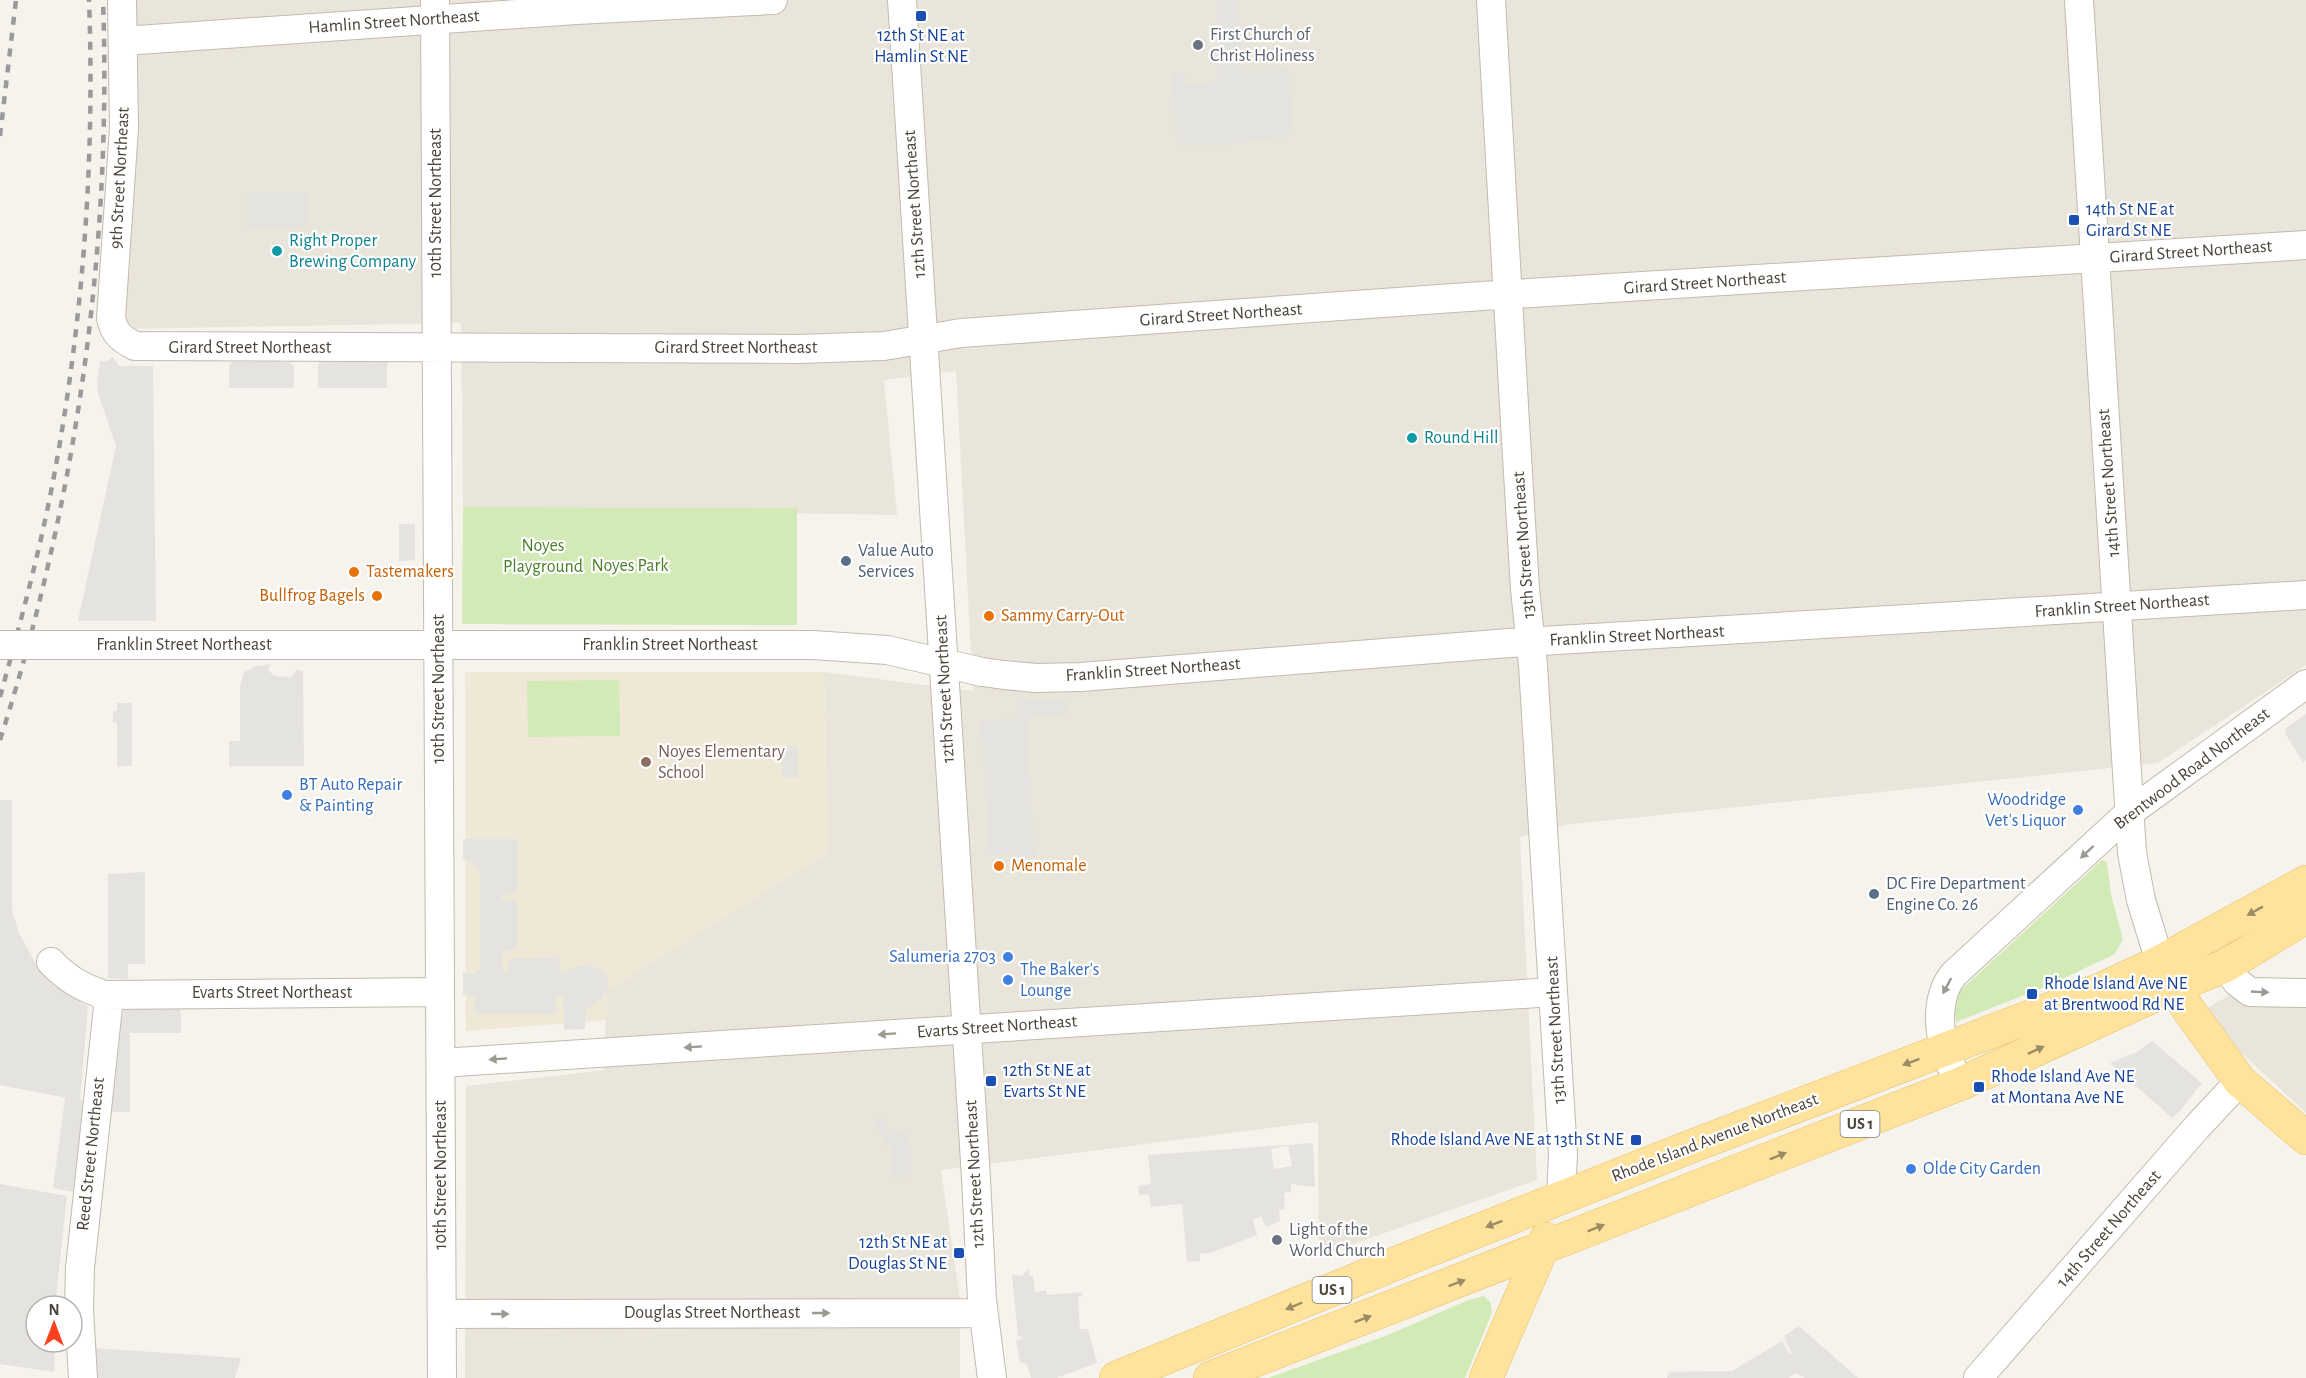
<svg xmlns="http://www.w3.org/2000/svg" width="2306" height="1378" font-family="'Alegreya Sans',sans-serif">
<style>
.residential{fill:#eae5da}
.education{fill:#efe8d6}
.green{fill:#d2eab5}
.parking{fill:#e5e3e0;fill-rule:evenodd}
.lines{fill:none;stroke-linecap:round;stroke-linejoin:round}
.minor-casing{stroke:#c2bbae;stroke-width:30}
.major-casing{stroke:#e6c16a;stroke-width:34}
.minor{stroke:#fff;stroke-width:28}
.major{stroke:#ffe39c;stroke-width:33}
.rail{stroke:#9a9a9a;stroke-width:4.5;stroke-dasharray:8 8;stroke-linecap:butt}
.minor-bridge-casing{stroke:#c2bbae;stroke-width:30;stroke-linecap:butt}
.minor-bridge{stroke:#fff;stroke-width:28}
.oneway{fill:#9c9892}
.oneway2{fill:#9c8c66}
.transit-dot{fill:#1a4fb4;stroke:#fff;stroke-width:2}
.worship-dot{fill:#6b7280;stroke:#fff;stroke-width:2}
.culture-dot{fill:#0f9aa8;stroke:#fff;stroke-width:2}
.service-dot{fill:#5c6f8a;stroke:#fff;stroke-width:2}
.food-dot{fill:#e8710a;stroke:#fff;stroke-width:2}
.education-dot{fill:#8d6e63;stroke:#fff;stroke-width:2}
.shop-dot{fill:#3f7fe0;stroke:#fff;stroke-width:2}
.labels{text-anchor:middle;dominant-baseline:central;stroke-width:4.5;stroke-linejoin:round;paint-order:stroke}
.shield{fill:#fff;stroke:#817c74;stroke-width:1.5}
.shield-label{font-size:16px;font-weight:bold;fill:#4b4439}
.street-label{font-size:18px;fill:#4b4439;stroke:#fff}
.worship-label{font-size:18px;fill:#5b616d;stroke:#fff;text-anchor:start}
.transit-label{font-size:18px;fill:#164399;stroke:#fff;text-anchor:start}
.culture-label{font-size:18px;fill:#0d838f;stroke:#fff;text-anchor:start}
.park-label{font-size:18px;fill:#4a7f2a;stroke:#fff}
.service-label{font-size:18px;fill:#4e5e75;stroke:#fff;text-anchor:start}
.food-label{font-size:18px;fill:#c56008;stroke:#fff;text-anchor:start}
.education-label{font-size:18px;fill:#785e54;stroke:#fff;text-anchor:start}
.shop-label{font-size:18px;fill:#366cbe;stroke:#fff;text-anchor:start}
</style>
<rect width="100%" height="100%" fill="#f6f3ec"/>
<!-- residential -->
<path class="residential" d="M 135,0 L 2306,0 L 2306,665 L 2158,763 L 1564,825 L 1520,837 L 1537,1180 L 1319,1256 L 1318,1122 L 941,1170 L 960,1299 L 960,1378 L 465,1378 L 466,1086 L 604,1070 L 607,990 L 828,852 L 824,672 L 973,691 L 956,371 L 884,380 L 897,515 L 463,507 L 461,323 L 121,329 L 138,64 Z
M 2228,996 L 2240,1000 L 2306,1005 L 2306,1113 L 2232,1044 L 2206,1009 Z"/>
<!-- education -->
<path class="education" d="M 465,672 L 824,672 L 828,852 L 607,990 L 606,1020 L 466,1031 Z"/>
<!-- green -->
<path class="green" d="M 463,507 L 797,508 L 797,625 L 462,624 Z
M 619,680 L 620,736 L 528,737 L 527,681 Z
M 2102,860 L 2107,863 L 2111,895 L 2123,939 L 2115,954 L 2047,986 L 1956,1022 L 1954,999 L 1962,989 Z
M 1484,1296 L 1490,1302 L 1492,1313 L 1465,1378 L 1268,1378 L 1388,1335 L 1466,1301 Z"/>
<!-- parking -->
<path class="parking" d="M 1217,0 L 1238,0 L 1242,72 L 1288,69 L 1294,135 L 1222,145 L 1177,145 L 1172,73 L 1183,72 L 1186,84 L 1216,82 L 1217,66 L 1220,65 Z
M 247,192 L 307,192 L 307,227 L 247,228 Z
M 113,357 L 119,366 L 153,366 L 156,621 L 78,621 L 116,446 L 98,393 L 97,382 L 100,361 L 107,361 Z
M 320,361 L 389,361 L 387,365 L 387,388 L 318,388 L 318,365 Z
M 231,362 L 289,362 L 294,366 L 294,388 L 229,388 L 229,368 Z
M 399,524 L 415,524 L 415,560 L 399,561 Z
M 271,664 L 268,670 L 274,676 L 292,677 L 296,670 L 303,671 L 304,766 L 229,766 L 229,741 L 240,741 L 240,687 L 244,672 L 256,666 Z
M 1066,699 L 1067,715 L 1026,718 L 1035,858 L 1018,857 L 1017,853 L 990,855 L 981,721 L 1018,719 L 1017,702 Z
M 117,703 L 132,703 L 132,766 L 117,766 L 117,723 L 113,722 L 113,711 L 117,711 Z
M 2306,714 L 2306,760 L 2303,762 L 2286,735 L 2285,729 Z
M 782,746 L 798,746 L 799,778 L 782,777 Z
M 0,800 L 12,800 L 12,910 L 19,933 L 38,968 L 55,985 L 88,1007 L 80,1100 L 89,1101 L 79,1193 L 53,1188 L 65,1098 L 67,1098 L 0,1085 Z
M 463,839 L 517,839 L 517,893 L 503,893 L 501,898 L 504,900 L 517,901 L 517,948 L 502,950 L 503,973 L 508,972 L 509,958 L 559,957 L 561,974 L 578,966 L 587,964 L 598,968 L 606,974 L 609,981 L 607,990 L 601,998 L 585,1011 L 585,1029 L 564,1030 L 563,997 L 561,995 L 556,997 L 556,1014 L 475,1014 L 475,997 L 463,995 L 463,972 L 473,974 L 480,969 L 480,872 L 474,863 L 463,859 Z
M 145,872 L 145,964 L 128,964 L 128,979 L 108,978 L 108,874 Z
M 178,1007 L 181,1011 L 181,1033 L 130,1033 L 130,1112 L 110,1112 L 123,1011 L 127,1008 Z
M 2152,1041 L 2202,1083 L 2180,1111 L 2172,1118 L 2110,1063 L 2137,1052 Z
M 1083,1062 L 1085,1098 L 1049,1100 L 1046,1064 Z
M 876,1119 L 886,1119 L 887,1134 L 909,1133 L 912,1176 L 893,1177 L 891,1145 L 884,1145 L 882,1134 L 876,1127 Z
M 1313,1143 L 1315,1187 L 1291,1184 L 1291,1192 L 1284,1193 L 1285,1209 L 1279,1210 L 1280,1221 L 1266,1227 L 1261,1216 L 1253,1220 L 1257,1235 L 1213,1252 L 1200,1254 L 1200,1261 L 1187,1262 L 1182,1204 L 1151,1207 L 1149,1194 L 1139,1195 L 1138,1186 L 1151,1184 L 1148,1155 ZM 1288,1146 L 1292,1166 L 1274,1169 L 1271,1149 Z
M 0,1184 L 67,1196 L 55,1306 L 36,1306 L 36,1342 L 55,1342 L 54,1372 L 0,1364 Z
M 1029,1268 L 1029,1276 L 1033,1276 L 1035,1292 L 1046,1291 L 1047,1295 L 1082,1292 L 1082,1296 L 1078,1297 L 1080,1329 L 1088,1329 L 1097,1363 L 1056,1378 L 1031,1378 L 1026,1363 L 1020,1362 L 1016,1340 L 1020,1340 L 1023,1337 L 1018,1336 L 1012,1275 L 1022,1276 Z
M 1799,1326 L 1858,1378 L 1805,1378 L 1795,1373 L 1789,1378 L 1667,1378 L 1669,1372 L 1732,1371 L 1782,1341 L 1790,1355 L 1792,1354 L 1784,1336 Z
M 93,1348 L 241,1358 L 235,1378 L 95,1378 Z"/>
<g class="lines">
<!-- minor casing -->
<g class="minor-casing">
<path id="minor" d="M 122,0 L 124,128 L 111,318 C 114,333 121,339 135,346 L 798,349 L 884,346 L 961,333 L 1482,296 L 2306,245
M 435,0 L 442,1378
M 902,0 L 976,1178 L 982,1300 L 992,1378
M 1491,0 L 1515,423 L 1525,589 L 1533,665 L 1563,1154 L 1561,1198
M 2079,0 L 2132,853 L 2141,900 L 2160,962
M 123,41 L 576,10 L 773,0
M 68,645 L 813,645 L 887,650 L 982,672 L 1004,675 L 1036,678 L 1081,677 L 1509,643 L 2306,595
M 51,962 C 67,979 83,988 105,995 L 440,992
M 2225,966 L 2237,982 L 2250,992 L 2306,993
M 441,1063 L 1553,992
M 1960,1084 C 1955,1073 1947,1060 1944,1048 C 1938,1024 1937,994 1954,974 L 2130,812 L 2306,684
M 442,1314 L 983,1313
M 83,1378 L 79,1310 L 80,1268 L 108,1007 L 105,995
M 1978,1378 L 2197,1127 L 2240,1081"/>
</g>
<!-- major casing -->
<g class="major-casing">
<path id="major" d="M 2164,969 L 2188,1009 L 2240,1081 L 2306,1138
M 1116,1378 L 1419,1254 L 1687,1148 L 2100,990 L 2160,962 L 2306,882
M 1210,1378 L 1960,1084 L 2173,987 L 2225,966 L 2306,917
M 1486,1378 L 1546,1239"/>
</g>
<!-- minor -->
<use href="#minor" class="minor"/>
<!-- major -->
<use href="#major" class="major"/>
<!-- rail -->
<path class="rail" d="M 0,136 L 16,0
M 0,697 C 20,624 40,551 54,476 C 83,320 95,159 89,0
M 0,740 C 76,503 112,249 103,0"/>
<!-- minor-bridge casing -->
<g class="minor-bridge-casing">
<path id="minor-bridge" d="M 0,645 L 68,645"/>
</g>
<!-- minor-bridge -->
<use href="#minor-bridge" class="minor-bridge"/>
</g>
<!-- one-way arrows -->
<defs><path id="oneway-solid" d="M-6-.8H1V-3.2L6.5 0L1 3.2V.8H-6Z" transform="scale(1.5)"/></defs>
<g class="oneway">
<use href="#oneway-solid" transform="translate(2087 852) rotate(137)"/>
<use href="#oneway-solid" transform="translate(1947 986) rotate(118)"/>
<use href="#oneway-solid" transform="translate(2260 992) rotate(3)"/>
<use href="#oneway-solid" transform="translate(887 1034) rotate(176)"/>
<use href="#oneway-solid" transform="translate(693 1047) rotate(176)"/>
<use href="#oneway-solid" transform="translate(498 1059) rotate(176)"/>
<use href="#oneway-solid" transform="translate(821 1313)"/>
<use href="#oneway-solid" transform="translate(500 1314)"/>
</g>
<g class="oneway2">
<use href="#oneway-solid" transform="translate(2255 911) rotate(151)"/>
<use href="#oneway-solid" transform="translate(2036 1050) rotate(-25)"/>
<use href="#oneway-solid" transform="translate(1911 1062) rotate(159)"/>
<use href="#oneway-solid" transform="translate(1778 1156) rotate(-22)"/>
<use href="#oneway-solid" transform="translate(1494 1224) rotate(159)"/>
<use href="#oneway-solid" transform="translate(1596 1228) rotate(-22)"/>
<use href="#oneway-solid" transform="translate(1457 1283) rotate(-21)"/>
<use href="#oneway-solid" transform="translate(1294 1306) rotate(157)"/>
<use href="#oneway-solid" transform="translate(1363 1319) rotate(-21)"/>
</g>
<!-- markers -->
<g class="transit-dot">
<rect x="915" y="10" width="12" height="12" rx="3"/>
<rect x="2068" y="214" width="12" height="12" rx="3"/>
<rect x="2026" y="988" width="12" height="12" rx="3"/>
<rect x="985" y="1075" width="12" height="12" rx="3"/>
<rect x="1973" y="1081" width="12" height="12" rx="3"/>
<rect x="1630" y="1134" width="12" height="12" rx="3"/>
<rect x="953" y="1247" width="12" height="12" rx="3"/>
</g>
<g class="worship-dot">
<circle cx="1198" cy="45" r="6"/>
<circle cx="1277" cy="1240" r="6"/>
</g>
<g class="culture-dot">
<circle cx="277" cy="251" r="6"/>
<circle cx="1412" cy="438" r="6"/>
</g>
<g class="service-dot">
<circle cx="846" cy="561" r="6"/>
<circle cx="1874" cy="894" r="6"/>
</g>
<g class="food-dot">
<circle cx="354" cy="572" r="6"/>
<circle cx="377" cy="596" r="6"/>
<circle cx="989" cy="616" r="6"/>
<circle cx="999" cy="866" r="6"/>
</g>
<circle class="education-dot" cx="646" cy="762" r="6"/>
<g class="shop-dot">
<circle cx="287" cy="795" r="6"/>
<circle cx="2078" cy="810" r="6"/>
<circle cx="1008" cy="957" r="6"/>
<circle cx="1008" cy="980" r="6"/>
<circle cx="1911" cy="1169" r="6"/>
</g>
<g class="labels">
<!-- shield labels -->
<g class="shield">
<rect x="1840.5" y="1111" width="39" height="26" rx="4.5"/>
<rect x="1312.5" y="1277" width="39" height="26" rx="4.5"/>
</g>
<g class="shield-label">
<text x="1860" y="1124">US 1</text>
<text x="1332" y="1290">US 1</text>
</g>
<!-- street labels -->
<g class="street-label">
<text transform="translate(394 22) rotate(-4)">Hamlin Street Northeast</text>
<text transform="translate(120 178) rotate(-87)">9th Street Northeast</text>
<text transform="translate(436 203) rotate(-90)">10th Street Northeast</text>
<text transform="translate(915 204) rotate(-94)">12th Street Northeast</text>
<text transform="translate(2191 252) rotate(-4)">Girard Street Northeast</text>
<text transform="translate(1705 283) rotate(-4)">Girard Street Northeast</text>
<text transform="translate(1221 315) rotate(-4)">Girard Street Northeast</text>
<text x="250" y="348">Girard Street Northeast</text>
<text x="736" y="348">Girard Street Northeast</text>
<text transform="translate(2109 483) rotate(-94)">14th Street Northeast</text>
<text transform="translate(1524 545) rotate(-94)">13th Street Northeast</text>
<text transform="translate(2122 606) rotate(-4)">Franklin Street Northeast</text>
<text transform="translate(1637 636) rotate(-3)">Franklin Street Northeast</text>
<text x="184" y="645">Franklin Street Northeast</text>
<text x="670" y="645">Franklin Street Northeast</text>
<text transform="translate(1153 670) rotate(-4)">Franklin Street Northeast</text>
<text transform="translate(439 689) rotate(-90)">10th Street Northeast</text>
<text transform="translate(945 689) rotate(-93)">12th Street Northeast</text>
<text transform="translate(2192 769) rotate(-37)">Brentwood Road Northeast</text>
<text x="272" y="993">Evarts Street Northeast</text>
<text transform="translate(997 1027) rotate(-4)">Evarts Street Northeast</text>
<text transform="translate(1556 1030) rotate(-93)">13th Street Northeast</text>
<text transform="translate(1715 1138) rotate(-21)">Rhode Island Avenue Northeast</text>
<text transform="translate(91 1154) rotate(-84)">Reed Street Northeast</text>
<text transform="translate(975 1174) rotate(-93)">12th Street Northeast</text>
<text transform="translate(441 1175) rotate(-90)">10th Street Northeast</text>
<text transform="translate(2109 1229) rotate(-49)">14th Street Northeast</text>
<text x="712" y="1313">Douglas Street Northeast</text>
</g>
<!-- worship labels -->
<g class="worship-label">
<text x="1210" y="35">First Church of<tspan x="1210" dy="21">Christ Holiness</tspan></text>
<text x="1289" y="1230">Light of the<tspan x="1289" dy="21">World Church</tspan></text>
</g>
<!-- transit labels -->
<g class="transit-label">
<text x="921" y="36" text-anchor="middle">12th St NE at<tspan x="921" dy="21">Hamlin St NE</tspan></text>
<text x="2086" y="210">14th St NE at<tspan x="2086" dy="21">Girard St NE</tspan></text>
<text x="2044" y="984">Rhode Island Ave NE<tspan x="2044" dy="21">at Brentwood Rd NE</tspan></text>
<text x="1003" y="1071">12th St NE at<tspan x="1003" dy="21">Evarts St NE</tspan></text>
<text x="1991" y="1077">Rhode Island Ave NE<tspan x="1991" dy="21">at Montana Ave NE</tspan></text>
<text x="1624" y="1140" text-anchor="end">Rhode Island Ave NE at 13th St NE</text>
<text x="947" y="1243" text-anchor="end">12th St NE at<tspan x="947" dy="21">Douglas St NE</tspan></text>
</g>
<!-- culture labels -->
<g class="culture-label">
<text x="289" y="241">Right Proper<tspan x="289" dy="21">Brewing Company</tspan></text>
<text x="1424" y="438">Round Hill</text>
</g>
<!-- park labels -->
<g class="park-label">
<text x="543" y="546">Noyes<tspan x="543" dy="21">Playground</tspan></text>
<text x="630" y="566">Noyes Park</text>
</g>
<!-- service labels -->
<g class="service-label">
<text x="858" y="551">Value Auto<tspan x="858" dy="21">Services</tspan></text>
<text x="1886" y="884">DC Fire Department<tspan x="1886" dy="21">Engine Co. 26</tspan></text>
</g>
<!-- food labels -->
<g class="food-label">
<text x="366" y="572">Tastemakers</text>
<text x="365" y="596" text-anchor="end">Bullfrog Bagels</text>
<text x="1001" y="616">Sammy Carry-Out</text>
<text x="1011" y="866">Menomale</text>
</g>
<!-- education labels -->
<g class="education-label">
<text x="658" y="752">Noyes Elementary<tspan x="658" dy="21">School</tspan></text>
</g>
<!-- shop labels -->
<g class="shop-label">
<text x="299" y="785">BT Auto Repair<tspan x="299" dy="21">&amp; Painting</tspan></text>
<text x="2066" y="800" text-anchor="end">Woodridge<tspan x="2066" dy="21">Vet's Liquor</tspan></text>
<text x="996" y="957" text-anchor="end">Salumeria 2703</text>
<text x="1020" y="970">The Baker's<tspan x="1020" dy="21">Lounge</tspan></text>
<text x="1923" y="1169">Olde City Garden</text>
</g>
</g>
<!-- north arrow -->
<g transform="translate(54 1324)"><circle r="28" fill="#ffffff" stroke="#b7b4b0" stroke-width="1.5"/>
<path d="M0-4.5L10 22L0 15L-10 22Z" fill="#fc3f1d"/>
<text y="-9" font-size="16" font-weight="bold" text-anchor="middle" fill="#4b4439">N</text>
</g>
</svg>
